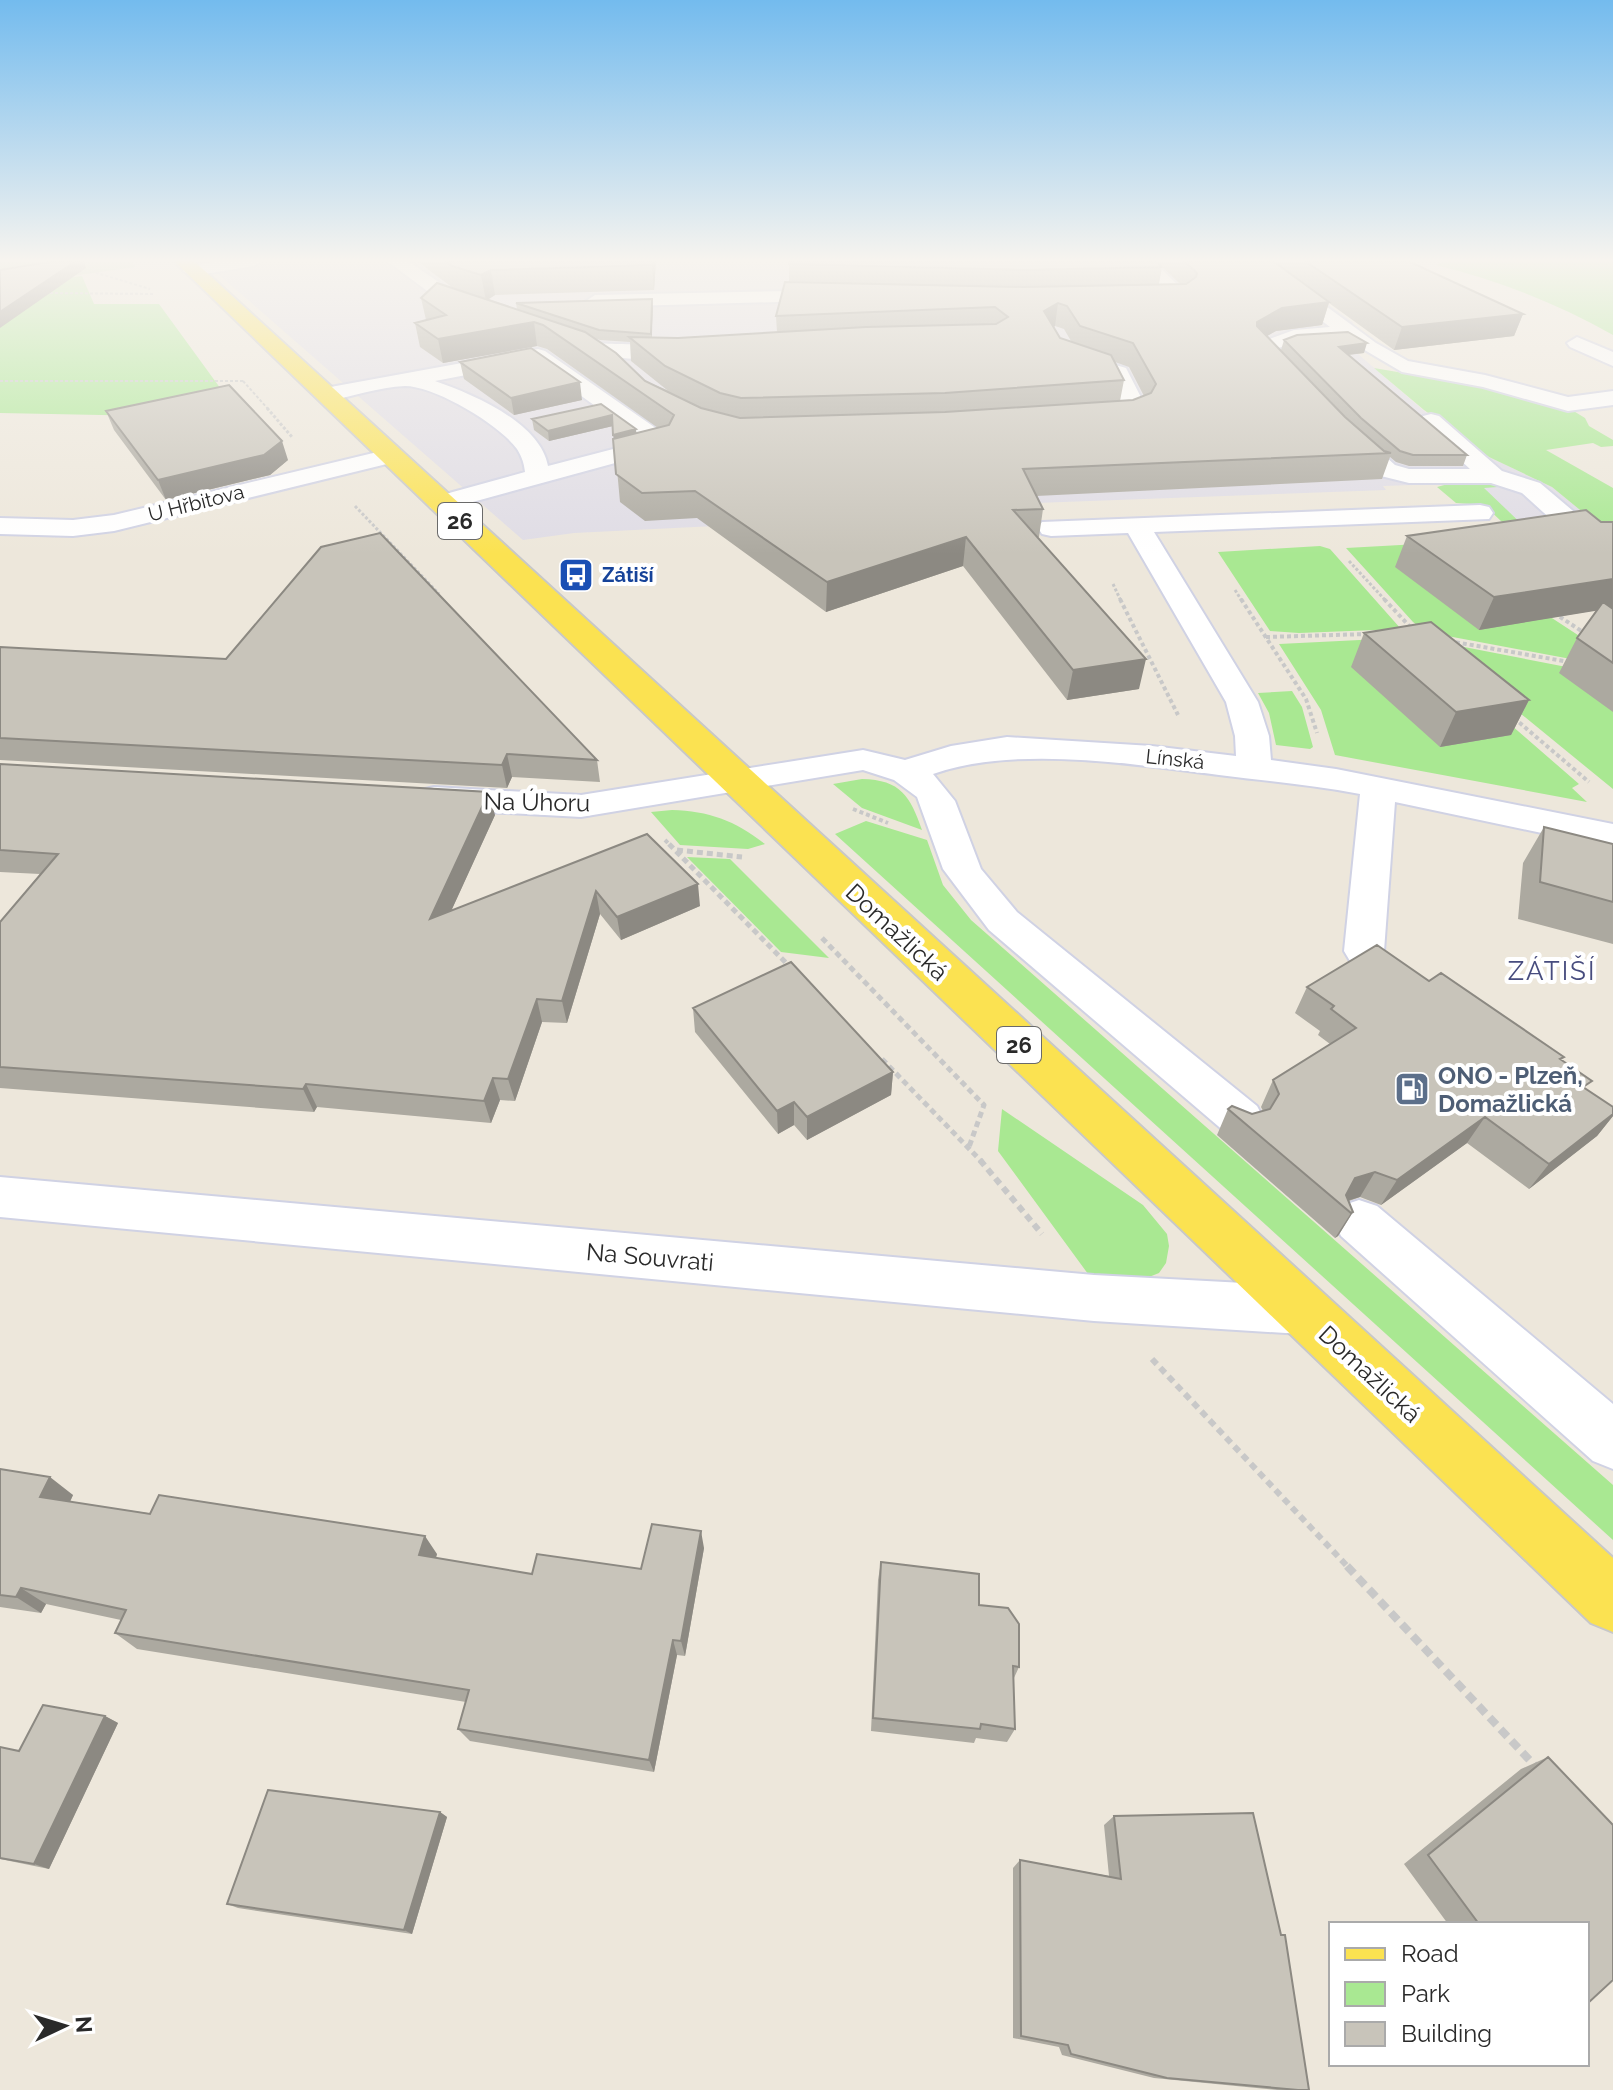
<svg xmlns="http://www.w3.org/2000/svg" width="1613" height="2090" font-family="Raleway,sans-serif">
<style>
.industrial{fill:#dfdce5}
.green{fill:#a9e892}
.cemetery{fill:#c1d9b0}
.lines{fill:none;stroke-linecap:round;stroke-linejoin:round}
.minor-casing{stroke:#d0d2e4;stroke-width:4}
.major-casing{stroke:#c8c8c8;stroke-width:4}
.path-far5{stroke:#c8c8c8;stroke-width:2;stroke-dasharray:3 2;stroke-linecap:butt}
.path-far4{stroke:#c8c8c8;stroke-width:3;stroke-dasharray:3 2;stroke-linecap:butt}
.path-far3{stroke:#c8c8c8;stroke-width:4;stroke-dasharray:4 3;stroke-linecap:butt}
.path-far2{stroke:#c8c8c8;stroke-width:5;stroke-dasharray:6 4;stroke-linecap:butt}
.path-far1{stroke:#c8c8c8;stroke-width:6;stroke-dasharray:7 5;stroke-linecap:butt}
.path{stroke:#c8c8c8;stroke-width:8;stroke-dasharray:10 6;stroke-linecap:butt}
.minor{fill:#fff;fill-rule:evenodd}
.major{fill:#fbe251;fill-rule:evenodd}
.wall{fill:#aca9a0;fill-rule:evenodd}
.shaded-wall{fill:#8c8982}
.building{fill:#c8c4ba;stroke:#8c8982;stroke-width:2}
.labels{text-anchor:middle;dominant-baseline:central;stroke-width:8;stroke-linejoin:round;paint-order:stroke}
.far-street-label{font-size:20px;fill:#2a2a2a;stroke:#fff}
.far-transit-label{font-size:20px;font-weight:bold;fill:#164399;stroke:#fff;text-anchor:start}
.shield{fill:#fff;stroke:#6a6a6a;stroke-width:2}
.shield-label{font-size:22px;font-weight:bold;fill:#2a2a2a}
.street-label{font-size:24px;fill:#2a2a2a;stroke:#fff}
.service-label{font-size:24px;font-weight:bold;fill:#4e5e75;stroke:#fff;text-anchor:start}
.neighbourhood-label{font-size:26px;letter-spacing:2px;fill:#474c7e;stroke:#fff}
</style>
<rect width="100%" height="100%" fill="#ede7db"/>
<!-- industrial -->
<path class="industrial" d="M 284,261 L 1267,261 L 1354,323 L 1215,331 L 1329,329 L 1423,410 L 1489,457 L 1552,487 L 1613,537 L 1549,555 L 1471,483 L 1383,486 L 1386,490 L 979,505 L 755,524 L 574,533 L 523,540 L 217,273 Z"/>
<!-- green -->
<path class="green" d="M 1445,261 L 1613,261 L 1613,335 C 1558,304 1498,280 1436,265 Z
M 82,276 L 94,304 L 159,304 L 226,396 L 253,418 L 0,413 L 0,286 Z
M 1374,368 L 1491,388 L 1567,407 L 1585,418 L 1589,426 L 1613,440 L 1613,446 L 1601,447 L 1593,443 L 1546,450 L 1613,488 L 1613,537 L 1552,487 L 1489,457 L 1424,410 Z
M 1506,483 L 1511,486 L 1484,488 L 1552,553 L 1519,538 L 1484,505 L 1456,503 L 1437,487 L 1448,484 Z
M 1437,543 L 1613,658 L 1603,665 L 1426,632 L 1413,622 L 1346,548 Z
M 1320,546 L 1330,549 L 1401,629 L 1299,633 L 1270,631 L 1218,552 Z
M 1380,639 L 1511,725 L 1579,784 L 1572,788 L 1587,802 L 1335,755 L 1321,710 L 1279,644 Z
M 1459,646 L 1613,676 L 1613,789 L 1466,669 Z
M 1292,691 L 1302,707 L 1313,747 L 1310,749 L 1276,745 L 1269,713 L 1258,693 Z
M 862,779 C 901,780 910,796 922,830 L 862,808 L 833,784 Z
M 672,810 C 709,811 736,821 765,844 L 748,849 L 680,845 L 651,812 Z
M 866,821 L 927,840 L 943,885 L 971,920 L 1613,1485 L 1613,1540 L 835,834 Z
M 687,857 L 730,859 L 829,958 L 781,952 Z
M 1002,1109 L 1143,1205 L 1167,1234 L 1169,1246 L 1166,1263 L 1159,1273 L 1144,1279 L 1091,1278 L 998,1151 Z"/>
<!-- cemetery -->
<path class="cemetery" d="M 0,261 L 131,261 L 136,267 L 0,286 Z"/>
<g class="lines">
<!-- minor casing -->
<g class="minor-casing">
<path id="minor" d="M 220,261 L 263,261 L 254,266 L 192,276 L 183,271 L 186,267 Z
M 387,261 L 408,261 L 456,294 L 495,307 L 498,311 L 488,317 L 442,302 Z
M 1133,261 L 1153,261 L 1190,297 L 1181,303 L 1132,303 L 1130,299 L 1132,295 L 1165,292 Z
M 1244,261 L 1265,261 L 1376,343 L 1408,361 L 1485,375 L 1568,397 L 1613,391 L 1613,405 L 1568,411 L 1483,387 L 1402,372 L 1346,339 L 1294,342 L 1276,349 L 1307,382 L 1296,388 L 1288,387 L 1256,352 L 1253,348 L 1256,344 L 1294,330 L 1330,327 Z
M 842,290 L 851,296 L 849,300 L 595,307 L 586,301 L 595,295 Z
M 1577,337 L 1613,352 L 1613,366 L 1570,347 L 1567,343 Z
M 596,343 C 615,345 691,343 699,352 C 686,366 609,358 589,353 L 586,349 Z
M 538,349 L 545,351 L 670,438 L 674,443 L 670,448 L 440,511 L 431,508 L 427,503 L 431,498 L 525,472 C 524,463 522,457 517,449 C 500,425 435,386 405,386 C 379,387 350,397 325,402 L 314,395 L 325,388 ZM 534,362 L 644,441 L 548,466 C 540,422 472,394 435,381 Z
M 1074,353 L 1126,368 L 1148,411 C 1136,427 1102,427 1084,423 L 1081,418 L 1084,413 L 1124,408 L 1109,377 L 1067,363 L 1064,359 L 1067,355 Z
M 1431,414 L 1439,416 L 1502,471 L 1540,483 L 1605,538 L 1609,544 L 1605,550 L 1585,550 L 1522,493 L 1491,483 L 1409,483 L 1377,475 L 1329,429 L 1333,424 L 1349,424 L 1395,465 L 1409,469 L 1470,469 L 1423,426 L 1420,421 L 1423,416 Z
M 390,449 L 399,451 L 402,456 L 399,461 L 114,531 L 73,536 L 0,534 L 0,518 L 73,520 L 114,515 Z
M 1480,505 L 1489,507 L 1493,513 L 1489,519 L 1154,532 L 1258,702 L 1269,736 L 1271,760 L 1336,769 L 1613,824 L 1613,848 L 1395,802 L 1384,951 L 1378,961 L 1364,965 L 1350,961 L 1344,951 L 1360,794 C 1314,785 1266,781 1219,775 C 1132,764 1016,745 933,774 L 955,801 L 981,869 L 1017,912 L 1257,1106 L 1264,1119 L 1257,1132 L 1241,1137 L 1225,1132 L 989,930 L 943,869 L 917,797 L 894,780 L 863,770 L 581,817 L 434,809 L 421,806 L 416,798 L 421,790 L 434,787 L 581,795 L 863,750 L 905,760 L 951,746 L 1007,737 L 1152,746 L 1236,756 L 1235,736 L 1226,702 L 1128,533 L 1051,536 L 1042,534 L 1038,528 L 1042,522 Z
M 0,1177 L 1094,1275 L 1301,1286 L 1320,1293 L 1327,1310 L 1320,1327 L 1301,1334 L 1094,1321 L 0,1217 Z
M 1359,1200 L 1377,1206 L 1613,1404 L 1613,1469 L 1593,1461 L 1341,1236 L 1334,1221 L 1341,1206 Z"/>
</g>
<!-- major casing -->
<g class="major-casing">
<path id="major" d="M 174,261 L 194,261 L 1613,1558 L 1613,1632 L 1591,1623 Z"/>
</g>
<!-- path-far5 -->
<path class="path-far5" d="M 86,261 L 97,273 L 150,289
M 45,293 L 155,294
M 0,381 L 244,381
M 243,381 L 269,410"/>
<!-- path-far4 -->
<path class="path-far4" d="M 267,408 L 292,437
M 355,506 L 439,594
M 1349,561 L 1386,601
M 1113,584 L 1121,601
M 1235,590 L 1242,601"/>
<!-- path-far3 -->
<path class="path-far3" d="M 1120,599 L 1178,715
M 1241,599 L 1306,699 L 1317,733
M 1384,599 L 1413,630
M 1554,613 L 1586,634
M 1266,637 L 1367,634
M 1449,641 L 1569,662
M 1514,718 L 1589,782
M 853,809 L 888,823
M 665,840 L 671,846"/>
<!-- path-far2 -->
<path class="path-far2" d="M 669,844 L 790,967
M 677,850 L 742,857
M 822,938 L 984,1105 L 969,1147
M 882,1059 L 982,1162"/>
<!-- path-far1 -->
<path class="path-far1" d="M 980,1160 L 1042,1234
M 1152,1359 L 1349,1568"/>
<!-- path -->
<path class="path" d="M 1347,1566 L 1537,1768"/>
<!-- minor -->
<use href="#minor" class="minor"/>
<!-- major -->
<use href="#major" class="major"/>
</g>
<!-- wall -->
<path class="wall" d="M 417,261 L 656,261 L 654,290 L 495,295 L 488,299 L 517,309 L 516,303 L 652,299 L 652,338 L 678,338 L 777,332 L 776,316 L 789,282 L 789,264 L 1162,267 L 1159,284 L 1180,284 L 1156,261 L 1408,261 L 1523,314 L 1514,336 L 1394,350 L 1329,303 L 1322,325 L 1276,331 L 1267,336 L 1349,420 L 1281,350 L 1284,340 L 1364,353 L 1349,355 L 1467,455 L 1463,466 L 1409,466 L 1396,462 L 1390,457 L 1382,479 L 1036,496 L 1043,509 L 1039,537 L 1037,537 L 1139,689 L 1067,700 L 963,566 L 826,612 L 697,518 L 645,521 L 620,502 L 613,426 L 549,441 L 534,430 L 532,419 L 601,404 L 636,429 L 636,433 L 658,428 L 547,349 L 537,346 L 443,363 L 420,347 L 415,323 L 426,320 L 421,298 L 453,288 ZM 1055,326 L 1064,329 L 1071,341 L 1060,338 L 1054,327 ZM 594,338 L 600,340 L 630,342 L 631,361 L 667,390 L 645,381 ZM 1115,362 L 1129,367 L 1144,396 L 1133,400 L 1120,401 L 1124,380 Z
M 460,362 L 582,400 L 514,415 L 464,379 Z
M 106,411 L 288,460 L 270,475 L 166,500 L 114,430 Z
M 1407,536 L 1613,609 L 1613,712 L 1559,673 L 1577,638 L 1597,610 L 1479,630 L 1395,567 Z
M 1364,633 L 1529,700 L 1511,735 L 1440,747 L 1351,667 Z
M 0,647 L 597,760 L 600,782 L 512,777 L 507,788 L 0,760 Z
M 0,764 L 495,815 L 451,911 L 647,834 L 700,906 L 621,940 L 600,914 L 567,1023 L 542,1022 L 515,1101 L 500,1100 L 491,1123 L 317,1107 L 314,1112 L 0,1088 L 0,922 L 40,874 L 0,872 Z
M 1544,827 L 1613,844 L 1613,944 L 1518,919 L 1523,863 Z
M 1429,981 L 1562,1060 L 1586,1089 L 1613,1107 L 1613,1116 L 1597,1136 L 1529,1189 L 1467,1143 L 1381,1205 L 1360,1197 L 1349,1201 L 1353,1212 L 1338,1236 L 1335,1238 L 1217,1135 L 1228,1109 L 1252,1114 L 1263,1111 L 1261,1107 L 1273,1080 L 1330,1044 L 1318,1035 L 1320,1031 L 1295,1013 L 1307,987 Z
M 693,1008 L 893,1072 L 891,1095 L 807,1140 L 794,1125 L 778,1134 L 695,1032 Z
M 0,1469 L 73,1495 L 70,1502 L 437,1554 L 436,1558 L 532,1574 L 641,1569 L 704,1548 L 685,1656 L 677,1655 L 654,1772 L 470,1741 L 458,1729 L 466,1702 L 137,1649 L 115,1633 L 121,1620 L 46,1604 L 41,1613 L 0,1607 Z
M 881,1562 L 979,1605 L 1019,1667 L 1013,1680 L 1015,1729 L 1007,1742 L 976,1738 L 974,1743 L 871,1731 L 878,1580 Z
M 105,1716 L 118,1723 L 49,1869 L 0,1859 L 0,1747 L 19,1751 Z
M 1548,1757 L 1587,1924 L 1448,1924 L 1404,1864 L 1521,1769 Z
M 440,1812 L 447,1817 L 412,1934 L 238,1908 L 227,1904 Z
M 1114,1816 L 1309,2090 L 1277,2090 L 1154,2078 L 1062,2055 L 1059,2047 L 1013,2038 L 1013,1868 L 1020,1860 L 1109,1876 L 1104,1825 Z"/>
<!-- shaded-wall -->
<path class="shaded-wall" d="M 76,261 L 84,261 L 86,268 L 0,328 L 0,312 Z
M 652,261 L 656,261 L 654,290 L 652,265 Z
M 491,270 L 495,295 L 486,301 L 481,275 Z
M 652,299 L 653,308 L 651,343 L 651,334 Z
M 1329,302 L 1322,325 L 1276,331 L 1251,345 L 1257,322 L 1282,308 Z
M 1058,303 L 1055,326 L 1041,334 L 1044,311 Z
M 1523,314 L 1514,336 L 1394,350 L 1402,327 Z
M 534,322 L 537,346 L 443,363 L 438,339 Z
M 1367,343 L 1364,353 L 1336,356 L 1339,347 Z
M 580,382 L 582,400 L 514,415 L 511,398 Z
M 612,415 L 613,426 L 549,441 L 548,431 Z
M 636,429 L 637,440 L 615,446 L 613,435 Z
M 282,441 L 288,460 L 270,475 L 166,500 L 158,480 Z
M 966,537 L 963,566 L 826,612 L 827,582 Z
M 1613,579 L 1613,608 L 1479,630 L 1494,597 Z
M 1146,659 L 1139,689 L 1067,700 L 1073,670 Z
M 1529,700 L 1511,735 L 1440,747 L 1456,712 Z
M 507,754 L 512,777 L 507,788 L 502,765 Z
M 489,792 L 495,815 L 437,942 L 430,919 Z
M 698,884 L 700,906 L 621,940 L 617,917 Z
M 596,891 L 600,914 L 567,1023 L 562,1001 Z
M 537,999 L 542,1022 L 515,1101 L 508,1079 Z
M 893,1072 L 891,1095 L 807,1140 L 807,1117 Z
M 493,1078 L 500,1100 L 491,1123 L 484,1101 Z
M 306,1084 L 317,1107 L 314,1112 L 303,1089 Z
M 794,1102 L 794,1125 L 778,1134 L 777,1111 Z
M 1613,1114 L 1613,1116 L 1597,1136 L 1529,1189 L 1549,1164 Z
M 1485,1117 L 1467,1143 L 1381,1205 L 1397,1180 Z
M 1375,1172 L 1360,1197 L 1340,1203 L 1355,1178 Z
M 1353,1212 L 1338,1236 L 1335,1238 L 1351,1213 Z
M 50,1477 L 73,1495 L 63,1516 L 40,1497 Z
M 701,1531 L 704,1548 L 685,1656 L 681,1641 Z
M 425,1536 L 437,1554 L 431,1572 L 419,1555 Z
M 21,1588 L 46,1604 L 41,1613 L 16,1597 Z
M 673,1640 L 677,1655 L 654,1772 L 649,1760 Z
M 105,1716 L 118,1723 L 49,1869 L 34,1864 Z
M 440,1812 L 447,1817 L 412,1934 L 404,1930 Z"/>
<!-- building -->
<path class="building" d="M 55,261 L 76,261 L 0,312 L 0,270 Z
M 446,261 L 652,261 L 652,265 L 491,270 L 481,275 L 452,266 Z
M 790,261 L 1156,261 L 1162,267 L 1023,270 L 789,264 Z
M 1184,261 L 1273,261 L 1329,302 L 1282,308 L 1257,322 L 1257,326 L 1345,417 L 1384,451 L 1391,453 L 1023,469 L 1043,509 L 1013,510 L 1146,659 L 1073,670 L 966,537 L 827,582 L 695,491 L 642,493 L 616,474 L 613,439 L 669,425 L 674,415 L 543,325 L 534,322 L 438,339 L 415,323 L 446,315 L 421,298 L 437,283 L 585,332 L 616,353 L 645,381 L 701,408 L 740,418 L 945,412 L 1133,400 L 1151,393 L 1156,384 L 1133,343 L 1080,326 L 1067,306 L 1058,303 L 1044,311 L 1060,338 L 1111,355 L 1124,380 L 945,393 L 741,398 L 720,393 L 665,366 L 629,337 L 678,338 L 866,327 L 996,324 L 1008,317 L 995,307 L 776,316 L 785,282 L 1023,287 L 1186,284 L 1196,277 L 1197,273 Z
M 1305,261 L 1408,261 L 1523,314 L 1402,327 Z
M 652,299 L 651,334 L 599,330 L 516,303 Z
M 1348,332 L 1367,343 L 1339,347 L 1467,455 L 1413,455 L 1400,451 L 1361,418 L 1284,340 L 1297,335 Z
M 531,348 L 580,382 L 511,398 L 460,362 Z
M 229,385 L 282,441 L 264,455 L 158,480 L 106,411 Z
M 601,404 L 636,429 L 613,435 L 612,415 L 548,431 L 532,419 Z
M 1586,510 L 1601,522 L 1613,522 L 1613,579 L 1494,597 L 1407,536 Z
M 380,533 L 597,760 L 507,754 L 502,765 L 0,738 L 0,647 L 226,659 L 321,547 Z
M 1603,602 L 1613,609 L 1613,663 L 1577,638 Z
M 1431,622 L 1529,700 L 1456,712 L 1364,633 Z
M 0,764 L 489,792 L 430,919 L 647,834 L 698,884 L 617,917 L 596,891 L 562,1001 L 537,999 L 508,1079 L 493,1078 L 484,1101 L 306,1084 L 303,1089 L 0,1067 L 0,922 L 58,854 L 0,850 Z
M 1544,827 L 1613,844 L 1613,902 L 1540,882 Z
M 1377,945 L 1429,981 L 1441,973 L 1564,1057 L 1560,1059 L 1592,1081 L 1583,1087 L 1613,1107 L 1613,1114 L 1549,1164 L 1485,1117 L 1397,1180 L 1375,1172 L 1355,1178 L 1346,1195 L 1353,1212 L 1351,1213 L 1228,1109 L 1232,1106 L 1252,1114 L 1270,1109 L 1279,1094 L 1273,1080 L 1356,1028 L 1331,1009 L 1334,1006 L 1307,987 Z
M 791,962 L 893,1072 L 807,1117 L 794,1102 L 777,1111 L 693,1008 Z
M 0,1469 L 50,1477 L 40,1497 L 150,1514 L 159,1495 L 425,1536 L 419,1555 L 532,1574 L 537,1554 L 641,1569 L 652,1524 L 701,1531 L 681,1641 L 673,1640 L 649,1760 L 458,1729 L 469,1690 L 115,1633 L 126,1610 L 21,1588 L 16,1597 L 0,1595 Z
M 881,1562 L 979,1574 L 979,1605 L 1008,1608 L 1019,1624 L 1019,1667 L 1013,1666 L 1015,1729 L 981,1724 L 980,1729 L 873,1718 Z
M 43,1705 L 105,1716 L 34,1864 L 0,1858 L 0,1747 L 19,1751 Z
M 1548,1757 L 1613,1825 L 1613,1980 L 1587,2004 L 1587,1924 L 1479,1924 L 1428,1855 Z
M 268,1790 L 440,1812 L 404,1930 L 227,1904 Z
M 1253,1813 L 1281,1935 L 1285,1935 L 1309,2090 L 1298,2090 L 1167,2078 L 1071,2054 L 1068,2045 L 1021,2036 L 1020,1860 L 1121,1879 L 1114,1816 Z"/>
<!-- sky -->
<linearGradient id="sky" x2="0" y2="1"><stop stop-color="#73bbee"/><stop offset="0.47" stop-color="#f7f4ef"/><stop offset="1" stop-color="#f7f4ef" stop-opacity="0"/></linearGradient>
<rect width="1613" height="554" fill="url(#sky)"/>
<!-- icons -->
<defs>
<g id="bus-square" transform="scale(1.8)"><rect x="-9" y="-9" width="18" height="18" rx="4" fill="#1a4fb4" stroke="#fff"/><path d="M-5-6H5V4H4V6H2V4H-2V6H-4V4H-5ZM-3.5-4V0h7V-4ZM-3.5 1.2v1.5H-2V1.2ZM2 1.2v1.5H3.5V1.2Z" fill="#fff"/></g>
<g id="fuel-square" transform="scale(1.8)"><rect x="-9" y="-9" width="18" height="18" rx="4" fill="#5c6f8a" stroke="#fff"/><path d="M-5.5-6h7V0h2V4h1.3V-2.5L3-4.5l.8-.8L6-3V5H2.5V1h-1V6h-7ZM-4.2-4.7v3.2H.2V-4.7Z" fill="#fff"/></g>
</defs>
<g fill-rule="evenodd">
<use href="#bus-square" x="576" y="575"/>
<use href="#fuel-square" x="1412" y="1089"/>
</g>
<g class="labels">
<!-- far-street labels -->
<g class="far-street-label">
<text transform="translate(196 503) rotate(-14)">U Hřbitova</text>
<text transform="translate(1175 759) rotate(6)">Línská</text>
</g>
<!-- far-transit labels -->
<g class="far-transit-label">
<text x="602" y="575">Zátiší</text>
</g>
<!-- shield labels -->
<g class="shield">
<rect x="438" y="503" width="44" height="36" rx="6"/>
<rect x="997" y="1027" width="44" height="36" rx="6"/>
</g>
<g class="shield-label">
<text x="460" y="521">26</text>
<text x="1019" y="1045">26</text>
</g>
<!-- street labels -->
<g class="street-label">
<text transform="translate(537 802) rotate(1)">Na Úhoru</text>
<text transform="translate(897 932) rotate(43)">Domažlická</text>
<text transform="translate(650 1257) rotate(5)">Na Souvrati</text>
<text transform="translate(1370 1374) rotate(43)">Domažlická</text>
</g>
<!-- service labels -->
<g class="service-label">
<text x="1438" y="1075">ONO - Plzeň,<tspan x="1438" dy="28">Domažlická</tspan></text>
</g>
<!-- neighbourhood labels -->
<g class="neighbourhood-label">
<text x="1552" y="971">ZÁTIŠÍ</text>
</g>
</g>
<!-- legend -->
<rect x="1329" y="1922" width="260" height="144" fill="#ffffff" stroke="#aaaaaa" stroke-width="2"/>
<rect x="1345" y="1948" width="40" height="12" fill="#fbe251" stroke="#aaaaaa" stroke-width="2"/>
<text x="1401" y="1962" font-size="24" fill="#2a2a2a">Road</text>
<rect x="1345" y="1982" width="40" height="24" fill="#a9e892" stroke="#aaaaaa" stroke-width="2"/>
<text x="1401" y="2002" font-size="24" fill="#2a2a2a">Park</text>
<rect x="1345" y="2022" width="40" height="24" fill="#c8c4ba" stroke="#aaaaaa" stroke-width="2"/>
<text x="1401" y="2042" font-size="24" fill="#2a2a2a">Building</text>
<!-- north arrow -->
<g transform="translate(64 2026) rotate(86)" stroke="#ffffff" stroke-width="6" paint-order="stroke">
<path d="M0-6L14 30L0 20L-14 30Z" fill="#2a2a2a"/>
<text y="-12" font-size="22" font-weight="bold" text-anchor="middle" fill="#2a2a2a">N</text>
</g>
</svg>
